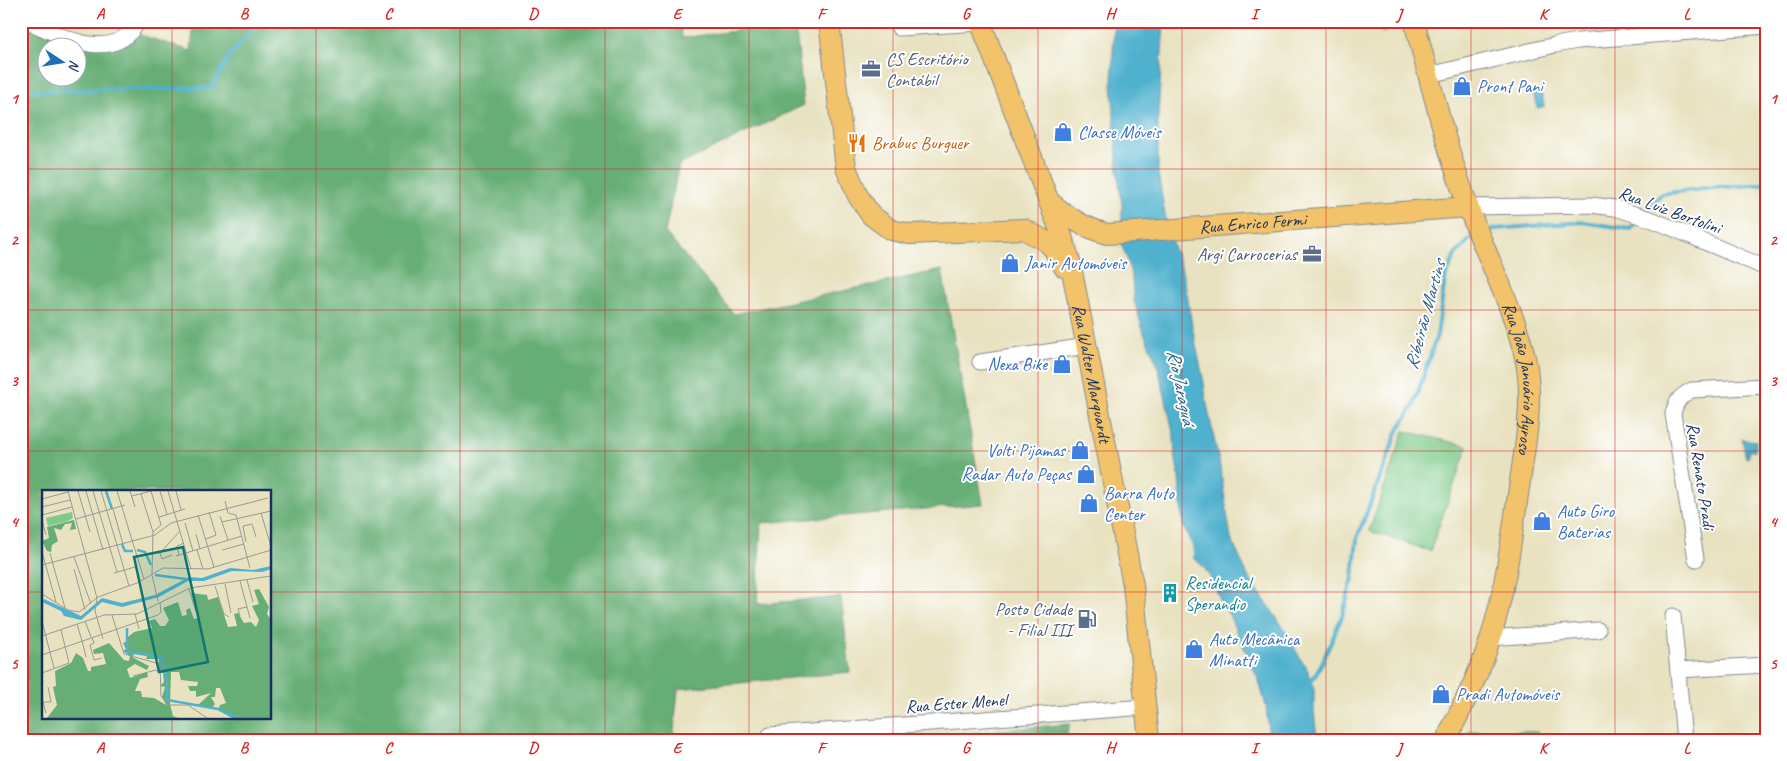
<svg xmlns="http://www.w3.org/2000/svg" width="1787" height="761" font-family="Caveat,sans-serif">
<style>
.green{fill:#7eca89;stroke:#4c7c74}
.forest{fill:#66ae75;stroke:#406e6a;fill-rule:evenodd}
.water{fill:#4fb1ce;stroke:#357096}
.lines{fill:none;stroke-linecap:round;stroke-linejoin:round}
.stream{stroke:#4fb1ce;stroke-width:4}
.minor-casing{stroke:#82888f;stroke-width:17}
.major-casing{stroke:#82888f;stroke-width:22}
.minor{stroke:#fff;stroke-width:15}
.major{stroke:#f2c36a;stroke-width:20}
.grid{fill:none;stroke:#d62828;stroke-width:1;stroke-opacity:0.55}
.labels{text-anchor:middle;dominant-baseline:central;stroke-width:4;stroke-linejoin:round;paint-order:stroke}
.service-label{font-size:18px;fill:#4e5e75;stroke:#fff;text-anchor:end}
.shop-label{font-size:18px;fill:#366cbe;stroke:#fff;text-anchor:start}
.food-label{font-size:18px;fill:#c56008;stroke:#fff;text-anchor:start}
.street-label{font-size:18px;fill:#1b2f5e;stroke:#fff}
.culture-label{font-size:18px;fill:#0d838f;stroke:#fff;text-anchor:start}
.water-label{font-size:19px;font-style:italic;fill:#2d5c85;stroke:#fff}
.inset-river{fill:none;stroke:#4fb1ce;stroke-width:2.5}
.inset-road{fill:none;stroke:#969a99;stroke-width:1}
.view{fill:#0f766e;fill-opacity:0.15;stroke:#0f766e;stroke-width:2.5}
.inset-edge{fill:none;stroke:#1b2f5e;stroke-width:2.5}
.neatline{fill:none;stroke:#d62828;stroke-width:2}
.grid-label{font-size:16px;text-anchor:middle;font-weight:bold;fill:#d62828}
</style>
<rect width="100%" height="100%" fill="#fff"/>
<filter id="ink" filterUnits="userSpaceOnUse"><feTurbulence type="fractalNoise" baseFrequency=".02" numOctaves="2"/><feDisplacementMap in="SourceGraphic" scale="10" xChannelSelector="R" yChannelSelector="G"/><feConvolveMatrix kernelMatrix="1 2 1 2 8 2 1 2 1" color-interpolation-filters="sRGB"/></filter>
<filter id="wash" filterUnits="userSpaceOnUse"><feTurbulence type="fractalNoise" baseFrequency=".0096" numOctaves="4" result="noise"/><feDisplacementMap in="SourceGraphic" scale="20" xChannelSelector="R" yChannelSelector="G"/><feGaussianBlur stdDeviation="1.12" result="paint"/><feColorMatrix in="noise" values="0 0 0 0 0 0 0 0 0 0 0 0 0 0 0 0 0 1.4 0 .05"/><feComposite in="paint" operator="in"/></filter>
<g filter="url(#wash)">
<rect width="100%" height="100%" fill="#e8e2c0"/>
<!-- green -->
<path class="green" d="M 1404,431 L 1468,446 L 1430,551 L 1369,531 Z
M 1468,731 L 1538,732 L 1538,740 L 1468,740 Z"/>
<!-- forest -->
<path class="forest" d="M 21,21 L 92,41 L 131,32 L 191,51 L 194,21 L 681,21 L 682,38 L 795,23 L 804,105 L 679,165 L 665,232 L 734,314 L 942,270 L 983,504 L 761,523 L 757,604 L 841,597 L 850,672 L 678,689 L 673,740 L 21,740 ZM 48,48 L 78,48 L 78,78 L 48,78 ZM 44,491 L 270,491 L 270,717 L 44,717 Z
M 1070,724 L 1065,740 L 880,740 Z"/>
<!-- water -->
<path class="water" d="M 1114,21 L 1164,21 L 1158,114 L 1158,173 L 1168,233 L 1181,267 L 1187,294 L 1192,326 L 1204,383 L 1206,400 L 1220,467 L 1231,539 L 1248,576 L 1283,627 L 1301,660 L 1305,664 L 1314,686 L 1314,710 L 1317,740 L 1269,740 L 1266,706 L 1259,681 L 1229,615 C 1215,598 1215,572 1194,559 L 1193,547 L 1183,525 L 1179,477 L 1175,454 L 1174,437 L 1166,400 L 1157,363 L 1144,333 L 1134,301 L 1132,279 L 1127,258 L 1121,244 L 1122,205 L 1118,173 L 1112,84 Z
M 1386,21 L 1395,21 L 1395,24 L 1383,33 L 1381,29 Z
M 1540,90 L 1545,106 L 1537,108 L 1533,92 Z
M 1742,439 L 1756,441 L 1755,450 L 1748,451 L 1749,457 L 1746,458 Z"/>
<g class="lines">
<!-- stream -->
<path class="stream" d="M 21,91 L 211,88 L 231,54 L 251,32 L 256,21
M 1645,213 L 1661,194 L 1708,188 L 1766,184
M 1484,233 L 1495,229 L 1583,222 L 1630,229 L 1639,220
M 1309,685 L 1322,663 L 1342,616 L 1353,578 L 1357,538 L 1398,430 L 1413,407 L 1437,335 L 1445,279 L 1455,255 L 1469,240 L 1474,238"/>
</g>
</g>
<g filter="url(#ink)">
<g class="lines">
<!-- minor casing -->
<g class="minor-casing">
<path id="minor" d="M 27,21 C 60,36 115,66 138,21
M 899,28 L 980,23
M 1429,75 L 1555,45 L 1578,41 L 1766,26
M 1468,207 L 1591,205 L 1615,208 L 1653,220 L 1766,268
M 980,362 L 1087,346
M 1696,559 L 1673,414 C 1676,401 1680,396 1692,390 L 1766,386
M 1673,616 L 1684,740
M 1490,638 L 1598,630
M 1678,670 L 1766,665
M 770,735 L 1146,707"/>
</g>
<!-- major casing -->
<g class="major-casing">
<g id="major">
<path d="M 829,21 L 846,168 L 858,196 L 871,215 L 891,230 L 910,234 L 1024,229 L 1047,242 L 1053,248 L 1064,267"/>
<path id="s1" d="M 980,21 L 1062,236 L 1070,261 L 1133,585 L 1149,740"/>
<path id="s2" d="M 1414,21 C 1431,84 1446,148 1469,209 C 1487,258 1513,306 1525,357 C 1534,398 1526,441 1520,481 C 1512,534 1506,588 1490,640 C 1479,675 1462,707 1446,740"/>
<path id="s3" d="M 1050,202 C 1069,218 1083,227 1107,234 L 1468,207"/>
</g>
</g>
<!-- minor -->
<use href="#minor" class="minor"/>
<!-- major -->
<use href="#major" class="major"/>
</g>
</g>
<!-- grid -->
<path class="grid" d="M 172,21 L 172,491M 316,21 L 316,740M 460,21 L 460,740M 605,21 L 605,740M 749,21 L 749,740M 893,21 L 893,740M 1038,21 L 1038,740M 1182,21 L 1182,740M 1326,21 L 1326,740M 1471,21 L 1471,740M 1615,21 L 1615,740M 21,169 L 1766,169M 21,310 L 1766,310M 21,451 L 1766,451M 21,592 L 44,592M 270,592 L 1766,592M 172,717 L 172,740"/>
<!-- icons -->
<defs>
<g id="office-bare" transform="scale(1.5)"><path d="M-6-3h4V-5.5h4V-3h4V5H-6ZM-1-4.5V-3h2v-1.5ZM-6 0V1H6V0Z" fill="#5c6f8a" stroke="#fff" stroke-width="2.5" paint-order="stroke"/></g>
<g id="shop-bare" transform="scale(1.5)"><path d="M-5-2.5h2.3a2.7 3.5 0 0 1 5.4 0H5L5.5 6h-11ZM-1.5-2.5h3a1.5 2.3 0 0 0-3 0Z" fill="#3f7fe0" stroke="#fff" stroke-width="2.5" paint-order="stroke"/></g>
<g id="restaurant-bare" transform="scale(1.5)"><path d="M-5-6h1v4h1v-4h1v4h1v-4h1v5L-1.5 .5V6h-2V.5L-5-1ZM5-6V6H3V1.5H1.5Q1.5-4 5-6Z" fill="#e8710a" stroke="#fff" stroke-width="2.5" paint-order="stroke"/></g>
<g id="building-bare" transform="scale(1.5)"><path d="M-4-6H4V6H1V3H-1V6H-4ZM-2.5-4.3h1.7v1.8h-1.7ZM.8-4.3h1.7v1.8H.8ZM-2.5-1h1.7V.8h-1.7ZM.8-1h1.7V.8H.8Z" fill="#0f9aa8" stroke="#fff" stroke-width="2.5" paint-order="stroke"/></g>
<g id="fuel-bare" transform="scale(1.5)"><path d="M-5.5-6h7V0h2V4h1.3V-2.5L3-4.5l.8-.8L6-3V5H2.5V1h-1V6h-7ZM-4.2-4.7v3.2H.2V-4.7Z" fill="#5c6f8a" stroke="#fff" stroke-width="2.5" paint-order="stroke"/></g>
</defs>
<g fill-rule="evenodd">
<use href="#office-bare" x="871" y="69"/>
<use href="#shop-bare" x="1462" y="86"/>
<use href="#shop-bare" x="1063" y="132"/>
<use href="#restaurant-bare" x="857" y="143"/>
<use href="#office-bare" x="1312" y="254"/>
<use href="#shop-bare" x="1010" y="263"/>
<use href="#shop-bare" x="1062" y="364"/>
<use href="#shop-bare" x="1080" y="450"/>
<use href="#shop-bare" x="1086" y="474"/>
<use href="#shop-bare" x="1089" y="503"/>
<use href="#shop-bare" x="1542" y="521"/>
<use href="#building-bare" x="1170" y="593"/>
<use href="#fuel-bare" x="1087" y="619"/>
<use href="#shop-bare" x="1194" y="649"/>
<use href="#shop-bare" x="1441" y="694"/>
</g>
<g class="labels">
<!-- service labels -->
<g class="service-label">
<text x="886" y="59" text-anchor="start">CS Escritório<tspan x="886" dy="21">Contábil</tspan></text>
<text x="1297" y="254">Argi Carrocerias</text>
<text x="1072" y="609">Posto Cidade<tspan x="1072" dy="21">- Filial III</tspan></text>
</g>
<!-- shop labels -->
<g class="shop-label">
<text x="1477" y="86">Pront Pani</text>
<text x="1078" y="132">Classe Móveis</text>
<text x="1025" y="263">Janir Automóveis</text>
<text x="1047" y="364" text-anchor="end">Nexa Bike</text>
<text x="1065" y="450" text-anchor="end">Volti Pijamas</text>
<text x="1071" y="474" text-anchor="end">Radar Auto Peças</text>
<text x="1104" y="493">Barra Auto<tspan x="1104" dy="21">Center</tspan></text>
<text x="1557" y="511">Auto Giro<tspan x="1557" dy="21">Baterias</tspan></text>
<text x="1209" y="639">Auto Mecânica<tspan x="1209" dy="21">Minatti</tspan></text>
<text x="1456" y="694">Pradi Automóveis</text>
</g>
<!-- food labels -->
<g class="food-label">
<text x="872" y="143">Brabus Burguer</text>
</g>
<!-- street labels -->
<g class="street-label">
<text transform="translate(1670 210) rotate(20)">Rua Luiz Bortolini</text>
<text stroke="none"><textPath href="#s3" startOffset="212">Rua Enrico Fermi</textPath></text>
<text stroke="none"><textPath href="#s1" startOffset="371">Rua Walter Marquardt</textPath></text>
<text stroke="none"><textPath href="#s2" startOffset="375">Rua João Januário Ayroso</textPath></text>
<text transform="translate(1701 476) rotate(81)">Rua Renato Pradi</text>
<text transform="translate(956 703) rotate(-4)">Rua Ester Menel</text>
</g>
<!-- culture labels -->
<g class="culture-label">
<text x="1185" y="583">Residencial<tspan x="1185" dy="21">Sperandio</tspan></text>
</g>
<!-- water labels -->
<g class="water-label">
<text transform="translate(1425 315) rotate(-75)">Ribeirão Martins</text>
<text transform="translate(1181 387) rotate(78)">Rio Jaraguá</text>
</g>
</g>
<!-- overview -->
<g transform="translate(42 490)">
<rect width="229" height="229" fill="#e8e2c0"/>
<path d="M 30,22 L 31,28 L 26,31 L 6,36 L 4,28 Z" fill="#7eca89"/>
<path d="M 32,30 L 34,39 L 28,40 L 30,33 L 23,34 L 19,40 L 12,38 L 16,51 L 10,55 L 9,62 L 5,61 L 0,51 L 7,48 L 5,37 ZM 217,99 L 227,117 L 225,124 L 229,130 L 229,228 L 190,228 L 176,220 L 178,215 L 184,213 L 178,198 L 174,198 L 173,207 L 169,207 L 173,214 L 170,218 L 156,215 L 169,203 L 154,207 L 154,201 L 148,201 L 146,196 L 155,196 L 156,192 L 139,190 L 137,182 L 129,182 L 128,214 L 131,226 L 136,228 L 5,228 L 15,215 L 11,197 L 14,196 L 13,181 L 29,173 L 34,163 L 41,168 L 46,181 L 49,181 L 49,177 L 64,174 L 61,163 L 52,164 L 51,160 L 67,153 L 82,170 L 87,171 L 88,166 L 81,161 L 84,159 L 81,153 L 86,151 L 86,147 L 92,142 L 110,138 L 107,131 L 113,129 L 118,136 L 123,136 L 127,130 L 121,118 L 136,112 L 140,126 L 145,125 L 144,120 L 148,118 L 152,129 L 156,128 L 149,103 L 165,105 L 166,110 L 176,107 L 186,137 L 195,136 L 192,124 L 196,123 L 202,133 L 209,132 L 214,137 L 217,130 L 210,116 L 217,114 L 212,100 ZM 94,162 L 105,166 L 104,169 L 117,169 L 117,183 L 121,183 L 122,192 L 118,196 L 123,197 L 120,207 L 124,215 L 112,208 L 100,207 L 99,201 L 93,201 L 98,189 L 106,187 L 105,182 L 88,188 L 85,179 L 93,174 L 105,180 L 107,176 L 90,167 Z" fill="#66ae75" fill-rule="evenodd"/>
<path d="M 229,76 L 229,79 L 220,82 L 190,81 L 162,91 L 146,91 L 117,107 L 80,117 L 60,112 L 39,130 L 22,126 L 19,121 L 0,112 L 2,109 L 39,126 L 60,108 L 80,113 L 113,105 L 147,87 L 160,88 L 188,78 L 211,80 Z" fill="#4fb1ce"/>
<path class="inset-river" d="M 64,1 L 70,19M 80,54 L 83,61 L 91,61M 95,60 L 103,62 L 109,75M 113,85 L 144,89M 85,138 L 85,162 L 120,167 L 125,191 L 125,210 L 176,219 L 196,228"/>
<path class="inset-road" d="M 26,1 L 55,108M 36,1 L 48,42M 44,1 L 61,60M 51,1 L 75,82M 59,1 L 87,96M 75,1 L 102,89M 88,1 L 93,17M 109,1 L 119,35 L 111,42 L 110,84M 118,1 L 125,24M 126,1 L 149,79M 134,1 L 139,20M 99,4 L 111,42M 90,6 L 109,1M 0,9 L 26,2M 183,11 L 186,23 L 194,25 L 208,78M 0,17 L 28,10M 71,19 L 81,54M 219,23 L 229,56M 0,25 L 30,17M 156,25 L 172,77M 178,26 L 186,50M 117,27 L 143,19M 34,29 L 83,15M 0,30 L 4,45M 180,32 L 229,21M 143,33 L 151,61M 154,44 L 158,59M 164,49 L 174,45 L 167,22M 204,52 L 201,36 L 210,34 L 214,47M 155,60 L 161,79M 180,60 L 202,54M 0,62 L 14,112M 8,63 L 23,118M 130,65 L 120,69 L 118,63 L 138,41M 137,65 L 135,56 L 142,53M 134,66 L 200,46M 32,67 L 49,114M 0,75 L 113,45 L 129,33 L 226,8M 32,79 L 43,120M 72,83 L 93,77M 110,85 L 116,111M 205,90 L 211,112M 198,91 L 208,128M 183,94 L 189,123M 173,96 L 182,124 L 187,127M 147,99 L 154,122M 0,104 L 26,120 L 37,122 L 56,107 L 95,93 L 121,78 L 166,79 L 229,60M 55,108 L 53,121 L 61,149M 93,124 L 97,139M 70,125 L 82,164 L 118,174 L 119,206 L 126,215 L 146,215 L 165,228M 198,126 L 196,119 L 205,117M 0,131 L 12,178M 43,131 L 49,147M 35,134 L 40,151M 0,146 L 62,125 L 95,124 L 148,98 L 229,86M 50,148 L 52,153 L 48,155 L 52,170 L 60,168M 40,151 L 44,167M 0,165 L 116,125 L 119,122 L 118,113M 0,183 L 27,173 L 19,140M 91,186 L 114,180 L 117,183M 0,208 L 4,223M 0,212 L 9,212 L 6,197"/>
<path class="view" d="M 141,57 L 166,172 L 117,182 L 92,67 Z"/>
<rect width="229" height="229" class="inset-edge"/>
</g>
<!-- margin -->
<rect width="1787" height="761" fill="none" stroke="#fff" stroke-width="55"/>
<!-- north arrow -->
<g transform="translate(62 62) rotate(102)"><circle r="24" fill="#ffffff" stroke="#a4acbf"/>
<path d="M0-4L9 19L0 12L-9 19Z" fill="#1f6fb2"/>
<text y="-8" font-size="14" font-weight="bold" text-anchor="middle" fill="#1b2f5e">N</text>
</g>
<rect x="28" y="28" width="1732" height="706" class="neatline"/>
<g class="grid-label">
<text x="100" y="19">A</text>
<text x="244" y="19">B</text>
<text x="388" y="19">C</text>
<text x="533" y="19">D</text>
<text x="677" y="19">E</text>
<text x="821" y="19">F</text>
<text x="966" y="19">G</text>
<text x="1110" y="19">H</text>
<text x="1254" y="19">I</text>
<text x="1399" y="19">J</text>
<text x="1543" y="19">K</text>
<text x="1687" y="19">L</text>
<text x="14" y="104">1</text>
<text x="1773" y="104">1</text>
<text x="14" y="245">2</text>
<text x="1773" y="245">2</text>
<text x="14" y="386">3</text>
<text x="1773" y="386">3</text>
<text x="14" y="527">4</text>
<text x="1773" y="527">4</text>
<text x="14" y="669">5</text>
<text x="1773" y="669">5</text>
<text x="100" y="753">A</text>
<text x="244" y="753">B</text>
<text x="388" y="753">C</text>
<text x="533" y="753">D</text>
<text x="677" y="753">E</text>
<text x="821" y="753">F</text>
<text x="966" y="753">G</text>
<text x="1110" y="753">H</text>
<text x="1254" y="753">I</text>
<text x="1399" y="753">J</text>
<text x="1543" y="753">K</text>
<text x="1687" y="753">L</text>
</g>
</svg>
